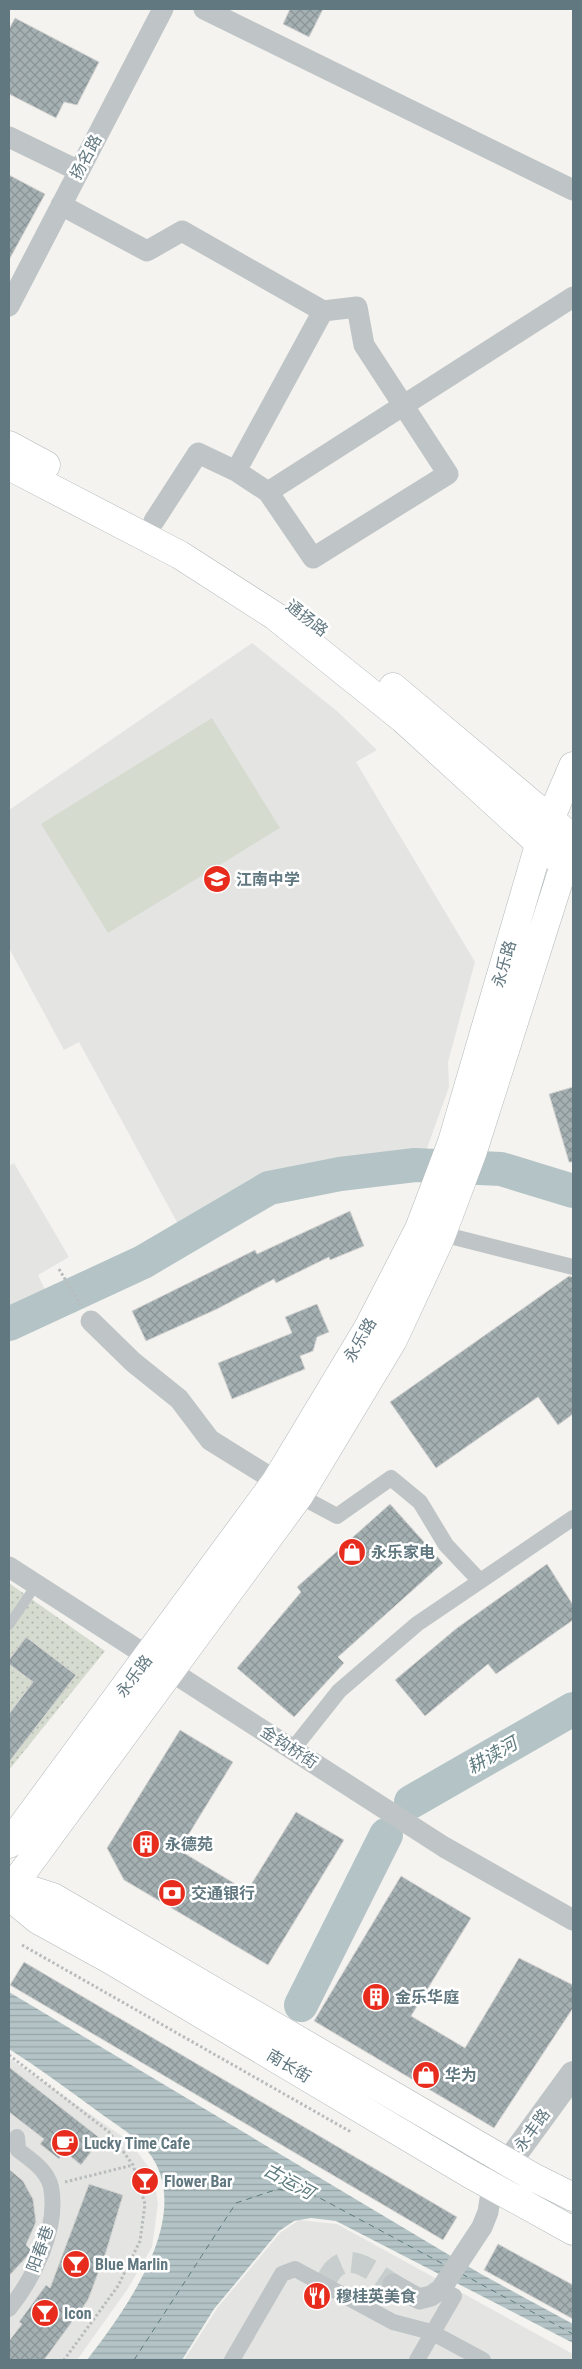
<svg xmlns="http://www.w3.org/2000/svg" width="582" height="2369" font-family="'Roboto Condensed','Noto Sans SC',sans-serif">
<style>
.built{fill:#e4e5e3}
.park{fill:url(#park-dots)}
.pitch{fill:#d6dbd0}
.water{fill:url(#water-rules)}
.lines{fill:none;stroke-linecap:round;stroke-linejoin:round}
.river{stroke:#b4c4c6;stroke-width:34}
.ferry{stroke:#5d7b7f;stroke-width:1;stroke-dasharray:6 5;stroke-linecap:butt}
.building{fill:url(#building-cross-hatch);stroke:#d5d4d2}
.minor-tunnel{stroke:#c8cece;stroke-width:21;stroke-dasharray:21 11;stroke-linecap:butt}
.secondary-casing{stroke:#b1b8bb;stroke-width:29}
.path{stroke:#b9bcbd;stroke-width:3;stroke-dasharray:2.5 2.5;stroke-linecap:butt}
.service{stroke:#bfc4c6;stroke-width:10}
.pedestrian{stroke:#bfc4c6;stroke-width:16}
.minor{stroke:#bfc4c6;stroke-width:21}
.tertiary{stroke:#bfc4c6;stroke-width:26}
.secondary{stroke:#fff;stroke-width:28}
.labels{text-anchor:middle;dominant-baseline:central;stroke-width:5;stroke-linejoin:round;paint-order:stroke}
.street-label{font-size:16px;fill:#627881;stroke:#fff}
.poi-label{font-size:16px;font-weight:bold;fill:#627881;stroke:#fff;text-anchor:start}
.water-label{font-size:18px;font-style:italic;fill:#5d7b7f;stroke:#fff}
</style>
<defs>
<pattern id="park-dots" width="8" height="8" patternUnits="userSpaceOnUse" patternTransform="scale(1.25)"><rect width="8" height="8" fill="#d6dbd0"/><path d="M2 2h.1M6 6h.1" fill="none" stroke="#b1b6ae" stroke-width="1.8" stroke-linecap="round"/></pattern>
<pattern id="water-rules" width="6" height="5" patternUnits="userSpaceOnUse" patternTransform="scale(1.25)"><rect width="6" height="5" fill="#b4c4c6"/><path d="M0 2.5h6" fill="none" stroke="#96a4a6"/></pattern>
<pattern id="building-cross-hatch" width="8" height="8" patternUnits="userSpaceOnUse" patternTransform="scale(1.25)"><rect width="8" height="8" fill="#a5b0b3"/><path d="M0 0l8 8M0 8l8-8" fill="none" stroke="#8a9497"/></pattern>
</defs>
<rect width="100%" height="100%" fill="#f4f3ef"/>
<!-- built -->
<path class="built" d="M 252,643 L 337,711 L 377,750 L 356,762 L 475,962 L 448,1062 L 449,1087 L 421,1165 L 359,1161 L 284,1178 L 178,1224 L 79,1042 L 64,1050 L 9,948 L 9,810 Z
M 14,1163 L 69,1257 L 38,1275 L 48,1296 L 9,1312 L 9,1166 Z
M 9,2058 L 129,2141 L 153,2173 L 158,2204 L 152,2247 L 127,2290 L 77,2360 L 9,2360 Z
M 299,2220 L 337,2224 L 573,2354 L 573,2360 L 184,2360 L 218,2307 L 280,2233 Z"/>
<!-- park -->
<path class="park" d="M 9,1583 L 105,1651 L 9,1770 Z"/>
<!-- pitch -->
<path class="pitch" d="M 212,718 L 280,828 L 108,933 L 41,824 Z"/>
<!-- water -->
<path class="water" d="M 9,1992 L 481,2274 L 573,2324 L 573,2343 L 336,2221 L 311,2218 L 294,2221 L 279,2231 L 214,2309 L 182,2360 L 87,2360 C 123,2313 186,2228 157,2166 C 146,2141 117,2126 96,2110 C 67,2089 39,2068 9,2049 Z"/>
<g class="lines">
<!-- river -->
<path class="river" d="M 9,1324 L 143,1262 L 269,1188 L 340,1174 L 415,1165 L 501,1169 L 573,1191
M 411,1802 L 573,1709
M 301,2005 L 386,1835"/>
<!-- ferry -->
<path class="ferry" d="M 462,2274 L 573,2334
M 134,2360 L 236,2203 L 278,2189 L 316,2196 L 445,2265"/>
</g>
<!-- building -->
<path class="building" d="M 290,9 L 323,9 L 309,37 L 283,24 Z
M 15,18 L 99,62 L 77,105 L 64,102 L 56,118 L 9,94 L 9,29 Z
M 9,175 L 45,194 L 9,260 Z
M 573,1087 L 573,1162 L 569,1162 L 549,1094 Z
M 350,1211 L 364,1246 L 330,1260 L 329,1257 L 276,1283 L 274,1279 L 217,1309 L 146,1341 L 132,1311 L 255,1250 L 257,1254 Z
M 569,1276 L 573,1277 L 573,1414 L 558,1425 L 538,1397 L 436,1468 L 390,1402 Z
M 317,1304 L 329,1332 L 317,1337 L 313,1351 L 300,1356 L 305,1369 L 232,1399 L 218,1363 L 292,1333 L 285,1317 Z
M 390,1504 L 443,1563 L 338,1657 L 344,1663 L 294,1717 L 237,1668 L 301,1592 L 297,1587 Z
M 547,1564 L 573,1605 L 573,1620 L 496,1674 L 488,1664 L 425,1716 L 395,1680 L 457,1628 Z
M 26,1637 L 76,1675 L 9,1762 L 9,1714 L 33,1682 L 9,1664 L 9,1660 Z
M 180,1730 L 233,1762 L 179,1850 L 247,1891 L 296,1812 L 344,1840 L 268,1965 L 124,1880 L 107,1848 Z
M 401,1876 L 471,1918 L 411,2016 L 465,2048 L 519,1958 L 573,1985 L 573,2008 L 494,2128 L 314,2021 Z
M 24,1962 L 457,2217 L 443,2240 L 10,1985 Z
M 9,2067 L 101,2139 L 81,2165 L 65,2152 L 59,2159 L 40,2144 L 44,2139 L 9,2112 Z
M 9,2169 L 23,2181 L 33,2199 L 36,2222 L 26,2245 L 32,2251 L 9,2276 Z
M 89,2184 L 123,2195 L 106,2252 L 88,2300 L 44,2360 L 9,2360 L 9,2341 L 22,2324 L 19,2322 L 46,2285 L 50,2288 Z
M 498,2244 L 573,2285 L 573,2319 L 484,2270 Z"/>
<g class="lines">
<!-- minor-tunnel -->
<path class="minor-tunnel" d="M 327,2279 C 344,2245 372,2271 393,2284"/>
<!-- secondary casing -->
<g class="secondary-casing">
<path id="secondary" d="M 9,445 L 46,465
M 9,466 L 180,555 L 275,616 L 403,719 L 553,856
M 393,687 L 563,830
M 9,1844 L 276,1481 L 368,1328 L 419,1229 L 452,1142 L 539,845 L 573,766
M 9,1883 L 53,1897 L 533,2177 L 573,2197
M 9,1891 L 299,1496 L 393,1340 L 440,1239 L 473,1151 L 564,865 L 573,844
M 9,1896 L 38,1920 L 109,1959 L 470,2174 L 573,2231"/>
</g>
<!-- path -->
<path class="path" d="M 59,1269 L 81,1306
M 22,1945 L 351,2132
M 9,2055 L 109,2132 L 133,2165 L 145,2204 L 140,2241 L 118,2286 L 64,2360
M 65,2182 L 133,2165"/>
<!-- service -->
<path class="service" d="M 9,1625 L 36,1585"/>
<!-- pedestrian -->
<path class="pedestrian" d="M 442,1234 L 573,1267
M 292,1492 L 337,1516 L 391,1478 L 420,1502 L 446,1545 L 480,1581
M 293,1749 L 339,1691 L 417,1624 L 573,1518
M 9,2309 C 34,2278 59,2228 51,2187 C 47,2170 31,2160 18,2150 L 17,2137
M 232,2360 L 282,2274 L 295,2269 L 393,2322 L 431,2332 L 483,2360
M 417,2360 L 454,2296 L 441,2289"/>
<!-- minor -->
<path class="minor" d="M 204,9 L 573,190
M 9,137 L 79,171
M 61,205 L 147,251 L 182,231 L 323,311 L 236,471 L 198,453 L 154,521
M 9,306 L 163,9
M 236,471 L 268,492 L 313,558 L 448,474 L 364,345 L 357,307 L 323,311
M 268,492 L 573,297
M 91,1321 L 133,1362 L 179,1399 L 210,1440 L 276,1481
M 9,1567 L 444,1847 L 573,1920
M 393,2284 L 419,2299 L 431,2296 L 441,2289 L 482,2227 L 488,2212 L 492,2186"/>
<!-- tertiary -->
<path class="tertiary" d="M 495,2181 L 573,2074"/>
<!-- secondary -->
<use href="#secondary" class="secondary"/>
</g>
<!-- icons -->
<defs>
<g id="school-disc" transform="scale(1.4375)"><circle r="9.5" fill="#e72b1c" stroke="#fff"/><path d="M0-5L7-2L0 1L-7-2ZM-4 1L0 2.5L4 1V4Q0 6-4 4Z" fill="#fff"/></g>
<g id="shop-disc" transform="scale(1.4375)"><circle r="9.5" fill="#e72b1c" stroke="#fff"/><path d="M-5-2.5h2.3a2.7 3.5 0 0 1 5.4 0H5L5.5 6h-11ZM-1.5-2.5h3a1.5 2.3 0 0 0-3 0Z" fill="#fff"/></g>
<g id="building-disc" transform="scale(1.4375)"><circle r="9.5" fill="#e72b1c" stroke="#fff"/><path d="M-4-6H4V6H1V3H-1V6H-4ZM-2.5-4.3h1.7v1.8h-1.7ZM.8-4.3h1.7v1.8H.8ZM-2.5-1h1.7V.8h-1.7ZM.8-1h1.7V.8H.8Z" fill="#fff"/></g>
<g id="bank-disc" transform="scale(1.4375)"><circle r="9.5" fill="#e72b1c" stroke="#fff"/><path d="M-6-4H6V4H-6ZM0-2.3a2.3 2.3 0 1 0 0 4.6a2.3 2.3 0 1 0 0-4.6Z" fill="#fff"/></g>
<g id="cafe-disc" transform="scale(1.4375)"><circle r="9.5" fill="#e72b1c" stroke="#fff"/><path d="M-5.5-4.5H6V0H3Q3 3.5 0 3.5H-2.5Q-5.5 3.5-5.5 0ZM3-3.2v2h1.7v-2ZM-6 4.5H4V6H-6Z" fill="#fff"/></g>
<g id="bar-disc" transform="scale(1.4375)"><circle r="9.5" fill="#e72b1c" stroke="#fff"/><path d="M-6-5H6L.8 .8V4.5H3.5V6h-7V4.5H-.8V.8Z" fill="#fff"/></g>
<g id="restaurant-disc" transform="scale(1.4375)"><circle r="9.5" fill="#e72b1c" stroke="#fff"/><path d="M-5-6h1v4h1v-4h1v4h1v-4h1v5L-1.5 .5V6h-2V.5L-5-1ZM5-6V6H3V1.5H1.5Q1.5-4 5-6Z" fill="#fff"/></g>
</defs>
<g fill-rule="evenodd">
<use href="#school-disc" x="217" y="879"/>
<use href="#shop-disc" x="352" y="1552"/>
<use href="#building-disc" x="146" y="1844"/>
<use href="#bank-disc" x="172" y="1893"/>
<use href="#building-disc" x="376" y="1997"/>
<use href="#shop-disc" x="426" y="2075"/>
<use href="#cafe-disc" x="65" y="2143"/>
<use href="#bar-disc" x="145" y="2181"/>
<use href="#bar-disc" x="76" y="2264"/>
<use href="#restaurant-disc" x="317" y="2296"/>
<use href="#bar-disc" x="45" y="2313"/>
</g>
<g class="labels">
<!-- street labels -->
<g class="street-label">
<text transform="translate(86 157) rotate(-62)">扬名路</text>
<text transform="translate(307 618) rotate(38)">通扬路</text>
<text transform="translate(504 964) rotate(-74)">永乐路</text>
<text transform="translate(360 1340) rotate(-60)">永乐路</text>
<text transform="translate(134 1676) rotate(-53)">永乐路</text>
<text transform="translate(289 1747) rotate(33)">金钩桥街</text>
<text transform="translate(289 2066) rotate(31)">南长街</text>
<text transform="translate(532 2130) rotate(-54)">永丰路</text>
<text transform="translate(40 2249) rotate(-70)">阳春巷</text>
</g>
<!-- poi labels -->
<g class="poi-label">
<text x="236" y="879">江南中学</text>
<text x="371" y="1552">永乐家电</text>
<text x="165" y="1844">永德苑</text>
<text x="191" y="1893">交通银行</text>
<text x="395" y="1997">金乐华庭</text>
<text x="445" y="2075">华为</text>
<text x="84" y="2143">Lucky Time Cafe</text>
<text x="164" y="2181">Flower Bar</text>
<text x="95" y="2264">Blue Marlin</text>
<text x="336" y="2296">穆桂英美食</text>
<text x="64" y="2313">Icon</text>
</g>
<!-- water labels -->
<g class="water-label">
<text transform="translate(492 1755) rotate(-30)">耕读河</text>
<text transform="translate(289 2181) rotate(29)">古运河</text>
</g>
</g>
<!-- border -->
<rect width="582" height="2369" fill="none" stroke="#627881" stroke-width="20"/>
</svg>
